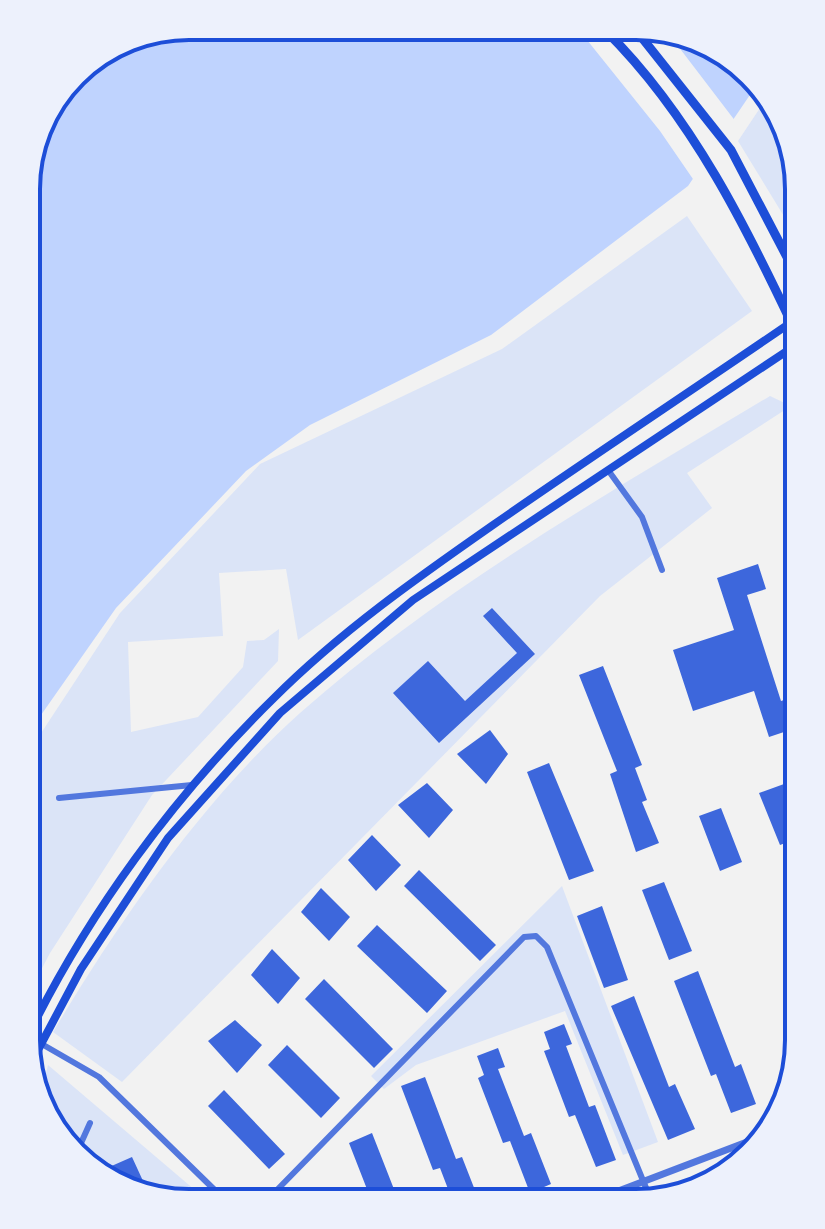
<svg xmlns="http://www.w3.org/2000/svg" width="825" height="1229" font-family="Figtree,sans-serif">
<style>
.green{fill:#dbe4f7}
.water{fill:#bfd3fe}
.pier{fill:#f2f2f2}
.building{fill:#3d67dc}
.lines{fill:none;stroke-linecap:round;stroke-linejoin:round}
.minor{stroke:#5277de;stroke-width:6}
.tertiary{stroke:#5277de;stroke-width:7}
.secondary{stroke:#1d4ed8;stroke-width:8}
.primary{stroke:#1d4ed8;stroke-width:9}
.rim{fill:none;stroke:#1d4ed8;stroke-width:4}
</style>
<rect width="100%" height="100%" fill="#f2f2f2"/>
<!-- green -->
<path class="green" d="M 766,99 L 786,126 L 799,189 L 799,241 L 738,141 Z
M 687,216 L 752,311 L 298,640 L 286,569 L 219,573 L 223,636 L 128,642 L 131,732 L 198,717 L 243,667 L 247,641 L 264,640 L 279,629 L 278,661 L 152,795 L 50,953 L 26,999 L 26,756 L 120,613 L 260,464 L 502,349 Z
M 770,396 L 791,406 L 687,473 L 712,508 L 600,596 L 122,1082 L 53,1032 C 120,920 202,801 300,713 C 441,588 609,493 770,396 Z
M 562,886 L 658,1142 L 623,1155 L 565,1011 L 416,1065 L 384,1089 L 371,1076 Z
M 48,1065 L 209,1202 L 167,1202 L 90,1170 L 39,1103 Z"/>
<!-- water -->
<path class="water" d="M 667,29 L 736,60 L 756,86 L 688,186 L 491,335 L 310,425 L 246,471 L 116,608 L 27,735 L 27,167 C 54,88 64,77 136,35 Z"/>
<!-- pier -->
<path class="pier" d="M 665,29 L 736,122 L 695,182 L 660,131 L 579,30 Z"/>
<!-- building -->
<path class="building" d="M 758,564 L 766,589 L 747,595 L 781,701 L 799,695 L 799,727 L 769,737 L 754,691 L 693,711 L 673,650 L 734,630 L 717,578 Z
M 492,608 L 535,654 L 439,743 L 393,693 L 428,661 L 465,701 L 517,653 L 483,616 Z
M 603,666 L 642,765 L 635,768 L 647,800 L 642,802 L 659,843 L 636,852 L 610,774 L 617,771 L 579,675 Z
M 490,730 L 508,754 L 486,784 L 457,754 Z
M 549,763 L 594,871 L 569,880 L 527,772 Z
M 427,783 L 453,810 L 429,838 L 398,805 Z
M 784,784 L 799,822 L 799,838 L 780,845 L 759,793 Z
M 721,808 L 742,862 L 720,871 L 699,816 Z
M 372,835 L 401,865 L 376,891 L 348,860 Z
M 419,870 L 496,945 L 480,961 L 404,886 Z
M 664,882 L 692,951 L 669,960 L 642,890 Z
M 321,888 L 350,917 L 329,941 L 301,912 Z
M 602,906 L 628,980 L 604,988 L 577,916 Z
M 377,925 L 447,991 L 427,1013 L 357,946 Z
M 272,949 L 300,978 L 278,1004 L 251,975 Z
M 698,971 L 735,1067 L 741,1064 L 756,1104 L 731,1113 L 716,1074 L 711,1076 L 674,981 Z
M 324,979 L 393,1049 L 374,1068 L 305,999 Z
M 634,996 L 669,1087 L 675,1084 L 695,1129 L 668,1140 L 611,1006 Z
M 235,1020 L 262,1045 L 237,1073 L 208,1041 Z
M 564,1024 L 572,1044 L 566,1046 L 589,1107 L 595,1105 L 616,1160 L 596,1167 L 575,1115 L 569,1117 L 544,1051 L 550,1049 L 544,1032 Z
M 287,1045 L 340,1098 L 321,1118 L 268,1065 Z
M 498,1048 L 505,1067 L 498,1069 L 524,1136 L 531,1133 L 551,1184 L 530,1193 L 510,1141 L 503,1143 L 478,1078 L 484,1075 L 477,1056 Z
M 425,1077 L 456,1159 L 462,1157 L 480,1203 L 453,1202 L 440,1168 L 433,1170 L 401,1086 Z
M 224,1090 L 285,1154 L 269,1169 L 208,1106 Z
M 372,1133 L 399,1202 L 372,1202 L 349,1143 Z
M 132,1157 L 149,1194 L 112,1178 L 107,1168 Z"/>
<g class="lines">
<!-- minor -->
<path class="minor" d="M 608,470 L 642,517 L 662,570
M 59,798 L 192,785
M 40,1043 L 99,1077 L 227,1202
M 77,1152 L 90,1123
M 276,1191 L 524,937 L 536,936 L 547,947 L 651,1200"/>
<!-- tertiary -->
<path class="tertiary" d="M 587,1203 L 768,1134"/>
<!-- secondary -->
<path class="secondary" d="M 26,1040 C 87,914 174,796 274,698 C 340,632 417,578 493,525 C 594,455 697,387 799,317
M 31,1063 L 81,969 L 168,838 L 280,713 L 413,600 L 799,343"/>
<!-- primary -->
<path class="primary" d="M 635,29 L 731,150 L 799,280
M 605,30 C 692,116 748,230 799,339"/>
</g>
<!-- crop -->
<path d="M0 0H825V1229H0ZM189 40H636A149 149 0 0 1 785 189V1040A149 149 0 0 1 636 1189H189A149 149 0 0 1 40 1040V189A149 149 0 0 1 189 40Z" fill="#edf1fc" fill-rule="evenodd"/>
<path class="rim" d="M189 40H636A149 149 0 0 1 785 189V1040A149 149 0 0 1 636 1189H189A149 149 0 0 1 40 1040V189A149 149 0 0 1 189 40Z"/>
</svg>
